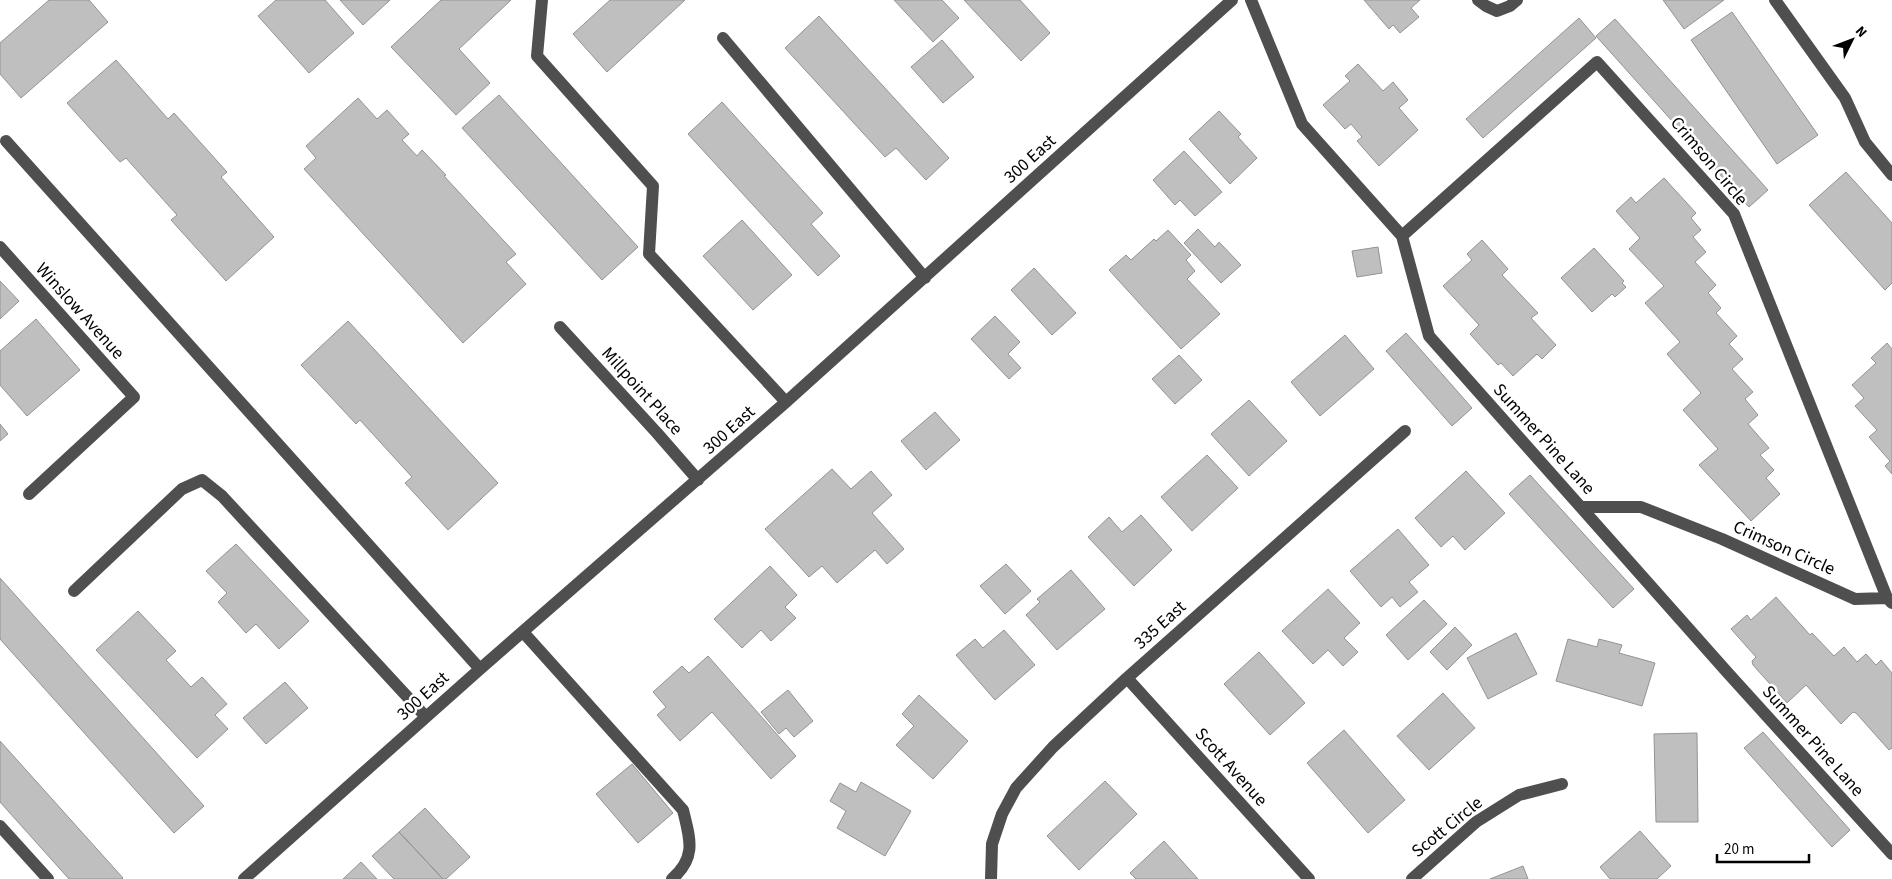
<svg xmlns="http://www.w3.org/2000/svg" width="1892" height="879" font-family="'Source Sans 3',sans-serif">
<style>
.building{fill:#bfbfbf;stroke:#939393}
.lines{fill:none;stroke-linecap:round;stroke-linejoin:round}
.minor{stroke:#4f4f4f;stroke-width:12}
.labels{text-anchor:middle;dominant-baseline:central;stroke-width:5;stroke-linejoin:round;paint-order:stroke}
.street-label{font-size:18px;fill:#000;stroke:#fff}
</style>
<rect width="100%" height="100%" fill="#fff"/>
<!-- building -->
<path class="building" d="M 49,0 L 89,0 L 108,22 L 21,98 L 0,74 L 0,43 Z
M 276,0 L 325,0 L 354,33 L 309,73 L 258,16 Z
M 340,0 L 390,0 L 363,25 Z
M 441,0 L 511,0 L 459,49 L 490,83 L 456,115 L 391,47 Z
M 610,0 L 685,0 L 607,72 L 573,34 Z
M 894,0 L 942,0 L 959,18 L 933,42 Z
M 964,0 L 1020,0 L 1050,33 L 1021,61 Z
M 1364,0 L 1420,0 L 1411,8 L 1419,17 L 1400,33 L 1393,25 L 1389,29 Z
M 1663,0 L 1724,0 L 1684,29 Z
M 1732,12 L 1818,135 L 1777,164 L 1691,40 Z
M 819,16 L 949,158 L 926,180 L 896,148 L 885,157 L 785,48 Z
M 1579,18 L 1596,38 L 1483,138 L 1466,119 Z
M 1615,19 L 1768,190 L 1749,207 L 1596,36 Z
M 942,40 L 974,77 L 943,103 L 911,67 Z
M 116,60 L 168,119 L 174,113 L 227,172 L 221,177 L 274,237 L 226,281 L 171,220 L 177,215 L 126,158 L 120,162 L 67,103 Z
M 1358,64 L 1383,91 L 1393,82 L 1408,100 L 1399,108 L 1418,130 L 1379,166 L 1357,141 L 1362,137 L 1351,124 L 1345,129 L 1323,105 L 1350,81 L 1345,76 Z
M 499,95 L 638,247 L 602,280 L 462,128 Z
M 358,98 L 377,119 L 387,110 L 409,134 L 402,140 L 417,156 L 422,150 L 446,175 L 444,176 L 516,254 L 506,262 L 526,284 L 463,343 L 304,169 L 316,158 L 306,146 Z
M 722,102 L 823,213 L 811,224 L 840,256 L 818,276 L 688,134 Z
M 1219,111 L 1241,134 L 1238,137 L 1257,158 L 1230,184 L 1189,139 Z
M 1184,151 L 1222,192 L 1195,216 L 1180,200 L 1175,205 L 1153,180 Z
M 1846,172 L 1892,223 L 1892,283 L 1885,290 L 1809,205 Z
M 1664,178 L 1696,213 L 1691,218 L 1701,230 L 1693,237 L 1706,252 L 1695,262 L 1716,285 L 1708,293 L 1721,308 L 1716,313 L 1737,336 L 1729,344 L 1743,359 L 1732,369 L 1753,392 L 1745,399 L 1758,415 L 1748,424 L 1769,448 L 1760,455 L 1774,470 L 1766,478 L 1780,494 L 1751,521 L 1699,465 L 1718,449 L 1683,410 L 1701,393 L 1667,354 L 1680,342 L 1645,303 L 1664,286 L 1629,249 L 1640,238 L 1616,211 L 1631,197 L 1636,203 Z
M 742,220 L 792,275 L 753,310 L 703,256 Z
M 1198,229 L 1215,247 L 1219,242 L 1241,265 L 1221,283 L 1184,243 Z
M 1168,230 L 1191,255 L 1186,260 L 1195,271 L 1187,279 L 1220,314 L 1181,349 L 1109,270 L 1126,255 L 1131,260 L 1154,239 L 1156,241 Z
M 1482,240 L 1508,269 L 1502,275 L 1538,313 L 1531,318 L 1556,345 L 1542,359 L 1537,354 L 1513,376 L 1501,363 L 1498,365 L 1470,334 L 1479,325 L 1443,286 L 1472,260 L 1467,254 Z
M 1378,247 L 1382,273 L 1357,277 L 1352,251 Z
M 1594,248 L 1624,281 L 1622,283 L 1626,287 L 1615,297 L 1612,294 L 1592,312 L 1561,278 Z
M 1034,268 L 1076,313 L 1052,335 L 1011,290 Z
M 0,281 L 19,301 L 0,319 Z
M 995,316 L 1020,342 L 1008,354 L 1021,368 L 1009,379 L 971,339 Z
M 36,319 L 80,370 L 27,416 L 0,385 L 0,351 Z
M 348,321 L 498,483 L 448,530 L 405,483 L 412,477 L 360,420 L 356,424 L 301,365 Z
M 1406,333 L 1472,408 L 1452,426 L 1386,351 Z
M 1345,335 L 1374,369 L 1320,416 L 1291,382 Z
M 1887,343 L 1892,349 L 1892,474 L 1885,466 L 1890,461 L 1869,437 L 1877,430 L 1855,406 L 1864,398 L 1852,385 L 1876,363 L 1871,358 Z
M 1179,355 L 1202,380 L 1175,404 L 1152,379 Z
M 1249,400 L 1287,441 L 1249,476 L 1211,434 Z
M 935,412 L 960,440 L 926,470 L 901,441 Z
M 0,424 L 8,434 L 0,441 Z
M 1207,455 L 1238,488 L 1192,531 L 1161,497 Z
M 832,469 L 851,489 L 871,471 L 892,495 L 872,513 L 904,549 L 887,564 L 875,550 L 837,583 L 822,566 L 809,577 L 765,529 Z
M 1466,471 L 1505,513 L 1465,550 L 1453,536 L 1441,547 L 1415,518 Z
M 1530,475 L 1634,589 L 1613,608 L 1509,494 Z
M 1141,515 L 1172,550 L 1134,586 L 1088,537 L 1109,517 L 1122,532 Z
M 1398,529 L 1429,565 L 1409,582 L 1418,592 L 1400,607 L 1392,597 L 1381,607 L 1350,571 Z
M 236,544 L 309,621 L 279,649 L 256,624 L 246,633 L 218,602 L 227,593 L 206,571 Z
M 1006,564 L 1031,591 L 1005,614 L 980,586 Z
M 770,566 L 797,595 L 785,607 L 796,618 L 771,641 L 761,630 L 742,648 L 714,619 Z
M 1071,570 L 1105,609 L 1057,650 L 1026,615 L 1040,602 L 1037,599 Z
M 0,578 L 204,806 L 174,833 L 0,639 Z
M 1328,589 L 1360,623 L 1344,638 L 1358,652 L 1343,666 L 1328,650 L 1313,664 L 1282,631 Z
M 1776,597 L 1810,635 L 1812,633 L 1834,656 L 1844,647 L 1857,662 L 1866,654 L 1876,665 L 1881,660 L 1892,673 L 1892,748 L 1889,750 L 1856,713 L 1853,712 L 1841,724 L 1806,685 L 1787,703 L 1753,665 L 1752,661 L 1756,657 L 1731,629 L 1747,615 L 1751,620 Z
M 1424,600 L 1447,624 L 1408,660 L 1386,635 Z
M 138,611 L 176,651 L 166,660 L 191,687 L 202,677 L 227,704 L 215,715 L 228,729 L 197,758 L 96,650 Z
M 1455,627 L 1472,645 L 1447,670 L 1430,652 Z
M 1004,630 L 1035,665 L 995,700 L 956,655 L 975,639 L 983,648 Z
M 1516,633 L 1537,674 L 1488,699 L 1467,658 Z
M 1568,639 L 1597,647 L 1599,639 L 1622,645 L 1619,653 L 1655,663 L 1642,706 L 1556,681 Z
M 1259,652 L 1305,703 L 1270,735 L 1224,684 Z
M 708,656 L 796,756 L 771,779 L 712,712 L 680,741 L 657,715 L 666,707 L 653,692 L 682,666 L 689,673 Z
M 285,682 L 308,708 L 266,744 L 243,718 Z
M 788,690 L 813,721 L 794,737 L 786,728 L 779,734 L 761,712 Z
M 1443,693 L 1475,728 L 1429,770 L 1397,736 Z
M 919,695 L 968,741 L 933,779 L 896,745 L 914,726 L 902,714 Z
M 1344,730 L 1405,800 L 1368,833 L 1307,763 Z
M 1763,732 L 1850,830 L 1832,847 L 1744,748 Z
M 1697,733 L 1698,822 L 1656,822 L 1654,734 Z
M 0,741 L 123,878 L 122,879 L 69,879 L 0,802 Z
M 632,764 L 673,813 L 638,843 L 596,794 Z
M 1105,781 L 1137,814 L 1079,870 L 1047,836 Z
M 861,782 L 911,811 L 885,856 L 837,828 L 846,811 L 830,801 L 840,783 L 856,792 Z
M 425,808 L 470,857 L 446,879 L 443,879 L 399,832 Z
M 1640,831 L 1671,866 L 1657,879 L 1610,879 L 1600,867 Z
M 399,832 L 443,879 L 394,879 L 372,856 Z
M 1164,841 L 1198,879 L 1136,879 L 1130,873 Z
M 361,862 L 377,879 L 343,879 Z
M 1523,866 L 1528,879 L 1490,879 Z"/>
<g class="lines">
<!-- minor -->
<path class="minor" d="M 542,0 L 537,56 L 653,186 L 649,254 L 786,402
M 1251,0 L 1302,124 L 1402,236 L 1429,336 L 1727,672 L 1892,854
M 1478,0 L 1486,6 L 1497,11 L 1510,6 L 1517,0
M 1775,0 L 1845,98 L 1865,142 L 1892,175
M 723,38 L 925,278
M 6,141 L 480,669
M 1402,236 L 1597,62 L 1734,214 L 1887,598 L 1892,603
M 0,247 L 134,397 L 29,494
M 560,327 L 657,433 L 698,480
M 1581,507 L 1641,507 L 1722,539 L 1855,599 L 1887,598
M 74,591 L 182,489 L 202,480 L 222,496 L 426,717
M 523,632 L 683,810 C 690,839 697,857 672,879
M 1127,678 L 1309,879
M 0,826 L 48,879
M 244,879 L 480,669 L 786,402 L 1232,0
M 991,879 L 992,844 L 1002,814 L 1016,788 L 1053,747 L 1127,678 L 1405,431
M 1412,879 L 1476,822 L 1519,795 L 1562,784"/>
</g>
<g class="labels">
<!-- street labels -->
<g class="street-label">
<text transform="translate(1030 159) rotate(-42)">300 East</text>
<text transform="translate(1709 161) rotate(50)">Crimson Circle</text>
<text transform="translate(80 311) rotate(48)">Winslow Avenue</text>
<text transform="translate(642 391) rotate(48)">Millpoint Place</text>
<text transform="translate(729 430) rotate(-42)">300 East</text>
<text transform="translate(1544 439) rotate(48)">Summer Pine Lane</text>
<text transform="translate(1784 548) rotate(24)">Crimson Circle</text>
<text transform="translate(1160 625) rotate(-42)">335 East</text>
<text transform="translate(423 696) rotate(-42)">300 East</text>
<text transform="translate(1813 741) rotate(48)">Summer Pine Lane</text>
<text transform="translate(1231 767) rotate(48)">Scott Avenue</text>
<text transform="translate(1447 827) rotate(-39)">Scott Circle</text>
</g>
</g>
<!-- north arrow -->
<g transform="translate(1852 40) rotate(48)" stroke="#ffffff" stroke-width="4" paint-order="stroke">
<path d="M0-4L9 19L0 12L-9 19Z" fill="#000000"/>
<text y="-8" font-size="14" font-weight="bold" text-anchor="middle" fill="#000000">N</text>
</g>
<!-- scale -->
<path d="M1717 854v8h92v-8" fill="none" stroke="#000000" stroke-width="2.5"/>
<text x="1724" y="854" font-size="15" fill="#000000" stroke="#ffffff" stroke-width="4" paint-order="stroke">20 m</text>
</svg>
